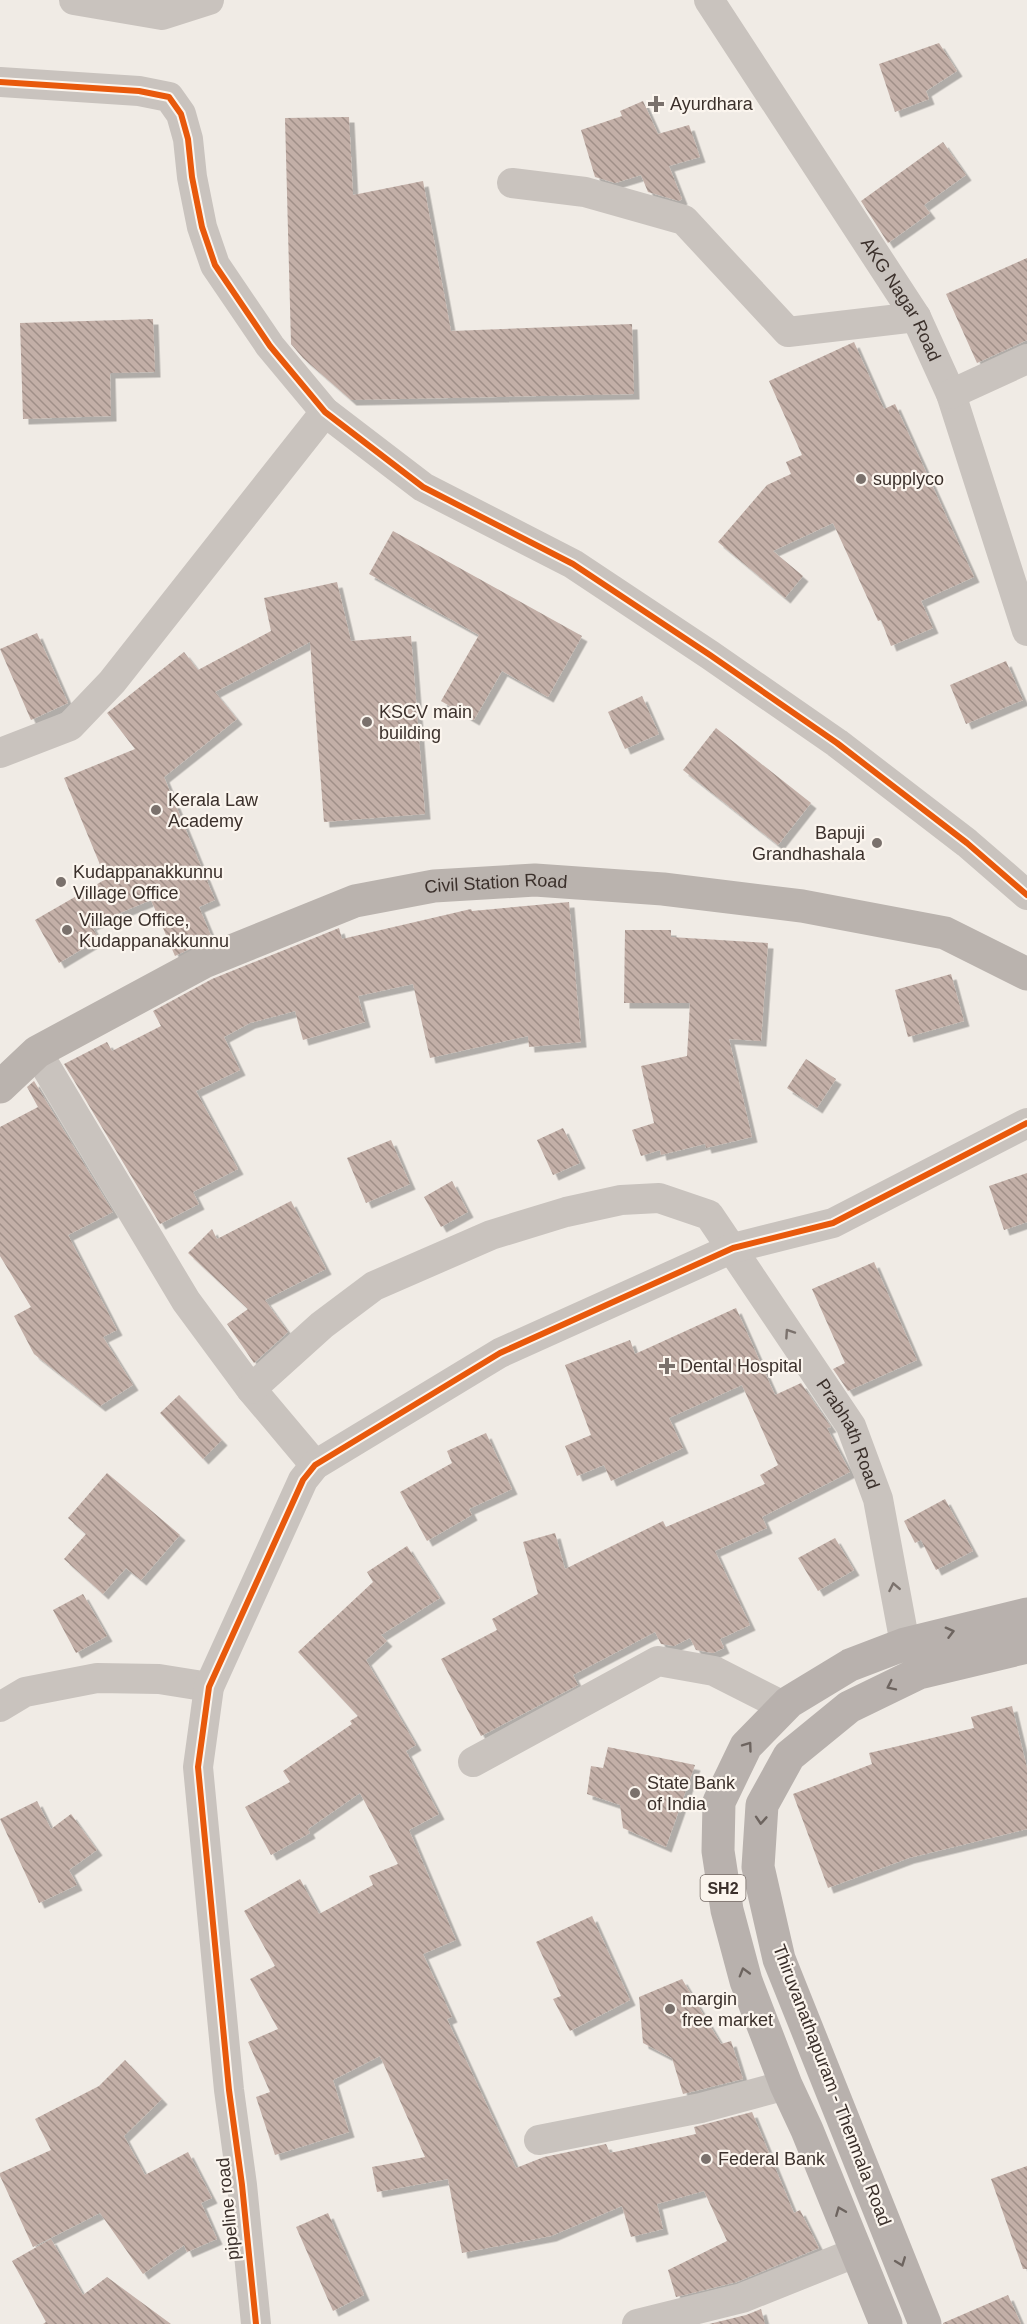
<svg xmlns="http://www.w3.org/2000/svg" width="1027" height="2324" font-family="Helvetica,sans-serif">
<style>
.building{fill:url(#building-back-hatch);filter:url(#shadow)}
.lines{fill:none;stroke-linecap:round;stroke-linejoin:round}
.minor{stroke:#c9c3be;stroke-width:30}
.secondary{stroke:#bab3ae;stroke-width:33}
.primary{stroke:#b8b1ad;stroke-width:33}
.cycleway-casing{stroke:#fbf5ee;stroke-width:10}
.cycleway{stroke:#e8590c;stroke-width:6}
.oneway{stroke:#7b726d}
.oneway2{stroke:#6d645f}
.poi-dot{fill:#7a716c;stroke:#fbf5ee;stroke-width:2}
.labels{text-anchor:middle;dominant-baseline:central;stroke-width:4.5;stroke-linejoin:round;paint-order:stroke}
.shield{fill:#fbf5ee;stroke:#756b66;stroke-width:1.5}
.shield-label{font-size:16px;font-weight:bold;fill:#3b302b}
.poi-label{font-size:18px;fill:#3b302b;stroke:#fbf5ee;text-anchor:start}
.street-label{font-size:18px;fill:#3b302b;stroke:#fbf5ee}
</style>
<defs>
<pattern id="building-back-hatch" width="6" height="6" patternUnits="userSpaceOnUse" patternTransform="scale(1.5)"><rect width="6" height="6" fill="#c3afa7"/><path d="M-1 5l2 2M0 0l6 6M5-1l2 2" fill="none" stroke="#a08f88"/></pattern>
<filter id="shadow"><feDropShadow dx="5.5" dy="5.5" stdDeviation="0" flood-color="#0004"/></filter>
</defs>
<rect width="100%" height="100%" fill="#f0ebe5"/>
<!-- building -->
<path class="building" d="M 939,43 L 957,71 L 926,91 L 929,99 L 895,112 L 879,64 Z
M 643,101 L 658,134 L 689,125 L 700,157 L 669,166 L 682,199 L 679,201 L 648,192 L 641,175 L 615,183 L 595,177 L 581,130 L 622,116 L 620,111 Z
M 349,117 L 353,195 L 423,181 L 451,331 L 632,324 L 634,394 L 351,400 L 303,358 L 291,344 L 285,118 Z
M 943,142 L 966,175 L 924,205 L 930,213 L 888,243 L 861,201 Z
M 1027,258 L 1027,340 L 977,363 L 946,294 Z
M 153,319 L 155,372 L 110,373 L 111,416 L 23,419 L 20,323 Z
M 854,342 L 884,409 L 895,404 L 974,577 L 921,601 L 933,628 L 891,646 L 881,620 L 878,621 L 833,523 L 773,551 L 803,576 L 785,598 L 718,542 L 767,485 L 791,474 L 786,462 L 802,455 L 769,381 Z
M 393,531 L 582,636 L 548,697 L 502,671 L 474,720 L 441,701 L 479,635 L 369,574 Z
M 337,582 L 351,641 L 411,636 L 425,814 L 324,822 L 310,642 L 215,692 L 237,719 L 164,777 L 215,900 L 199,907 L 212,938 L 175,956 L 151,900 L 91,925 L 99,939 L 59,963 L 35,920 L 106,879 L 64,778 L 135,749 L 107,713 L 184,652 L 198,670 L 271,631 L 264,598 Z
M 37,633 L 68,703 L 31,720 L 0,649 Z
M 1006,661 L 1023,700 L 966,724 L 950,685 Z
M 642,696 L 659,734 L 625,749 L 608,712 Z
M 716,728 L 811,803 L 778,845 L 683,770 Z
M 569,902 L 581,1042 L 529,1047 L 528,1036 L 430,1058 L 413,984 L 358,996 L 365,1022 L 303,1040 L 295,1011 L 250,1023 L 224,1037 L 240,1070 L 196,1091 L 238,1169 L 193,1192 L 199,1204 L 160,1224 L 64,1064 L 107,1042 L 112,1051 L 161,1026 L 153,1011 L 212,979 L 339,928 L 342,939 L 471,909 L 472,911 Z
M 625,930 L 671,930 L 671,937 L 768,943 L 761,1041 L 729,1039 L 752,1137 L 706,1148 L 705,1144 L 661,1155 L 660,1150 L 641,1156 L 632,1130 L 654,1123 L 641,1066 L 687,1056 L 690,1003 L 624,1003 Z
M 951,974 L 964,1021 L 908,1037 L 895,990 Z
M 806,1059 L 836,1079 L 817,1108 L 787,1088 Z
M 34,1081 L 113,1212 L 68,1235 L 117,1330 L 103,1337 L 133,1385 L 100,1406 L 34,1354 L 14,1316 L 31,1307 L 0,1256 L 0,1127 L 38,1107 L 27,1087 Z
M 563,1128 L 580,1163 L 553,1175 L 537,1140 Z
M 391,1140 L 410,1184 L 366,1203 L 347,1158 Z
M 1027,1173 L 1027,1222 L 1004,1230 L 989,1186 Z
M 452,1181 L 468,1212 L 441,1227 L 424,1197 Z
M 291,1201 L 326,1269 L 265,1300 L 288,1332 L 254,1363 L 227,1324 L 248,1309 L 188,1253 L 212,1229 L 217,1239 Z
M 874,1262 L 917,1360 L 848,1391 L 833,1369 L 845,1363 L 812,1289 Z
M 736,1308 L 775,1395 L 801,1383 L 831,1427 L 827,1428 L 850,1472 L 762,1517 L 767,1528 L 715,1551 L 750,1625 L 720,1639 L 724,1648 L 713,1653 L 696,1650 L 690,1638 L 674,1646 L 661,1644 L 655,1632 L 573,1675 L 578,1685 L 481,1736 L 441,1659 L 497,1630 L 492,1619 L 538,1594 L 523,1542 L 555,1533 L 565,1569 L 663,1521 L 666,1527 L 765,1484 L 760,1475 L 778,1465 L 742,1385 L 669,1418 L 683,1448 L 611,1481 L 604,1465 L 577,1476 L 565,1446 L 591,1435 L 565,1365 L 630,1340 L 635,1354 Z
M 179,1395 L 222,1440 L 203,1459 L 160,1413 Z
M 486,1433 L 512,1489 L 469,1509 L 472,1515 L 427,1541 L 400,1492 L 452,1463 L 447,1451 Z
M 107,1473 L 180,1535 L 141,1580 L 126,1568 L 103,1594 L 64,1559 L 86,1534 L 68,1518 Z
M 945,1499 L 973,1551 L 936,1570 L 921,1540 L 915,1543 L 904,1521 Z
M 835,1538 L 854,1570 L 818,1591 L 798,1558 Z
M 407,1546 L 440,1598 L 381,1635 L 387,1641 L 366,1660 L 416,1745 L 406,1751 L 439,1814 L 409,1830 L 456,1940 L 423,1954 L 452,2017 L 447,2019 L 516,2168 L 544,2157 L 606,2144 L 610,2153 L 696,2134 L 694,2127 L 752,2112 L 794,2213 L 800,2210 L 819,2248 L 737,2282 L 676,2297 L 668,2270 L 727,2241 L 704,2191 L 657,2204 L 663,2229 L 631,2237 L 622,2206 L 551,2236 L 462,2253 L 448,2179 L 377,2192 L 372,2167 L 425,2157 L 380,2056 L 333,2080 L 349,2132 L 275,2155 L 256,2097 L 270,2092 L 248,2042 L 278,2029 L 250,1979 L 275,1966 L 244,1911 L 300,1879 L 319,1914 L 373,1885 L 369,1876 L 398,1864 L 360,1793 L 308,1829 L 310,1833 L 271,1855 L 245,1807 L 290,1782 L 283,1771 L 352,1724 L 350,1721 L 358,1716 L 298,1652 L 373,1582 L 367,1572 Z
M 83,1594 L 107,1636 L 76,1653 L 53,1610 Z
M 1012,1706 L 1027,1768 L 1027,1829 L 909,1858 L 828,1888 L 793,1794 L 872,1764 L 869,1753 L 974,1728 L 971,1717 Z
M 608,1747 L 695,1765 L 666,1847 L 623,1828 L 620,1805 L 587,1794 L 591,1766 L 603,1768 Z
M 37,1801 L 51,1829 L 71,1814 L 97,1850 L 69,1870 L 77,1885 L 39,1903 L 0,1819 Z
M 592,1916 L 630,2000 L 570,2031 L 553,1999 L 561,1996 L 536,1942 Z
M 682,1979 L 721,2044 L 731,2041 L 743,2079 L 683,2094 L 672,2058 L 643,2043 L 639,1997 Z
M 125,2060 L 162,2099 L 124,2136 L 145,2175 L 188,2152 L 212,2198 L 201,2203 L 217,2239 L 187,2252 L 184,2245 L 143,2274 L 100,2213 L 33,2247 L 0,2176 L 0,2173 L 51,2150 L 35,2119 L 99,2086 Z
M 1027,2166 L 1027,2269 L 1023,2269 L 991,2179 Z
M 328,2213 L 364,2295 L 333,2311 L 296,2227 Z
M 51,2239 L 83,2295 L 107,2277 L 171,2324 L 43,2324 L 46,2322 L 12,2261 Z
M 1008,2295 L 1021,2324 L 943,2324 L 943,2323 Z
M 761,2309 L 765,2324 L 709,2324 L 746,2315 Z"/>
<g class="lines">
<!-- minor -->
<g class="minor">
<path d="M 74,0 L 162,15 L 209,0"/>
<path id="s1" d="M 709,0 L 916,317 L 951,394 L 1027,631"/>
<path d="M 0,82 L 139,91 L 169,97 L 181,114 L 188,139 L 192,177 L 202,227 L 215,265 L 270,346 L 325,412 L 423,487 L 573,564 L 710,655 L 837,743 L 967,843 L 1027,895"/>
<path d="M 512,183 L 585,192 L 684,220 L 788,332 L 916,317"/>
<path d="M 951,394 L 1027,359"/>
<path d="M 0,753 L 70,726 L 112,682 L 325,412"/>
<path d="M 37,1052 L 186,1301 L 251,1389 L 315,1465"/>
<path id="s2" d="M 251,1389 L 322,1325 L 374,1286 L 491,1235 L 566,1212 L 621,1200 L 659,1198 L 709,1215 L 851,1426 L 878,1499 L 905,1644"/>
<path d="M 0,1707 L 25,1692 L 97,1678 L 159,1679 L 209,1687"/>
<path d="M 473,1762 L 658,1661 L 714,1671 L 785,1707"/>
<path d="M 539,2140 L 701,2108 L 786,2085"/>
<path d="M 256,2324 L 242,2185 L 229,2090 L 198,1767 L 209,1687 L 303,1480 L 315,1465 L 500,1353 L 733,1248 L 833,1223 L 1027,1123"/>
<path d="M 637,2324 L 742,2298 L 857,2252"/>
</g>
<!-- secondary -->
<path class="secondary" id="s3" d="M 0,1087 L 37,1052 L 204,962 L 355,901 L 434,886 L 535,880 L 663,889 L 802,906 L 945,933 L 1027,974"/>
<!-- primary -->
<path class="primary" d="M 886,2324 L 807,2130 L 786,2085 L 746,1981 L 727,1910 L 718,1851 L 719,1802 L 746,1746 L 789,1702 L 850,1665 L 905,1644 L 1027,1614
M 925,2324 L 779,1959 L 758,1867 L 762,1805 L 789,1756 L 849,1707 L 919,1673 L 1027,1647"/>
<!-- cycleway casing -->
<g class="cycleway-casing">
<path id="cycleway" d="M 0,82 L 139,91 L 169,97 L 181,114 L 188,139 L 192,177 L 202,227 L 215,265 L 270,346 L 325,412 L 423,487 L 573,564 L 710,655 L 837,743 L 967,843 L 1027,895
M 256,2324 L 242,2185 L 229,2090 L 198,1767 L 209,1687 L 303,1480 L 315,1465 L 500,1353 L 733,1248 L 833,1223 L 1027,1123"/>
</g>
<!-- cycleway -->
<use href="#cycleway" class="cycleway"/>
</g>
<!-- one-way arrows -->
<defs><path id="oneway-chevron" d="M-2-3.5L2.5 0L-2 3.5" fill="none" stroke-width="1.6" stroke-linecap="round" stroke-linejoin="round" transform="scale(1.5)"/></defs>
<g class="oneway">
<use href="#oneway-chevron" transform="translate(789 1333) rotate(-124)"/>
<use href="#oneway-chevron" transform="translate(894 1587) rotate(-101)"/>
</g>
<g class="oneway2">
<use href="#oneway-chevron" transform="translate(950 1632) rotate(-15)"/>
<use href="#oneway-chevron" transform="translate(891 1686) rotate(154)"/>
<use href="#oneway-chevron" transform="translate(748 1746) rotate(-54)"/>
<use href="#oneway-chevron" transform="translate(761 1820) rotate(94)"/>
<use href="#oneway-chevron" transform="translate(744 1972) rotate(-106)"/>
<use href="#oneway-chevron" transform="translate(840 2211) rotate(-112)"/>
<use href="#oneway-chevron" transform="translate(901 2262) rotate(69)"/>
</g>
<!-- markers -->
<g class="poi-dot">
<path d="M653 95h6v6h6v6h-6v6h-6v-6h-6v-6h6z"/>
<circle cx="861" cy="479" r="6"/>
<circle cx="367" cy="722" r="6"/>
<circle cx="156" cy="810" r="6"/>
<circle cx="877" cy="843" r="6"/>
<circle cx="61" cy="882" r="6"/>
<circle cx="67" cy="930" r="6"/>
<path d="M664 1357h6v6h6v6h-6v6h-6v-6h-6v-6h6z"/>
<circle cx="635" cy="1793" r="6"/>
<circle cx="670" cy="2009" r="6"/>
<circle cx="706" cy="2159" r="6"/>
</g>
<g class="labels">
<!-- shield labels -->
<rect class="shield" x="700.5" y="1875" width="45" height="26" rx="4.5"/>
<g class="shield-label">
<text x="723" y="1888">SH2</text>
</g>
<!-- poi labels -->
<g class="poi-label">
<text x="670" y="104">Ayurdhara</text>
<text x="873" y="479">supplyco</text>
<text x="379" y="712">KSCV main<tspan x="379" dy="21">building</tspan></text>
<text x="168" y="800">Kerala Law<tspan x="168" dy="21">Academy</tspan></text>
<text x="865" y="833" text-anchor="end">Bapuji<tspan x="865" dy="21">Grandhashala</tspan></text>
<text x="73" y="872">Kudappanakkunnu<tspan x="73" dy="21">Village Office</tspan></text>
<text x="79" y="920">Village Office,<tspan x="79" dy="21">Kudappanakkunnu</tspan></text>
<text x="680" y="1366">Dental Hospital</text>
<text x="647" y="1783">State Bank<tspan x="647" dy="21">of India</tspan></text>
<text x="682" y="1999">margin<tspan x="682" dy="21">free market</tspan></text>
<text x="718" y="2159">Federal Bank</text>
</g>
<!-- street labels -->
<g class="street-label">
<text stroke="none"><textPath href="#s1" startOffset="356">AKG Nagar Road</textPath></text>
<text stroke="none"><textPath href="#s3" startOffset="546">Civil Station Road</textPath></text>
<text stroke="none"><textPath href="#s2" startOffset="774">Prabhath Road</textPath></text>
<text transform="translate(832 2085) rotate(69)">Thiruvanathapuram - Thenmala Road</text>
<text transform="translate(228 2209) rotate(-96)">pipeline road</text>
</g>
</g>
</svg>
